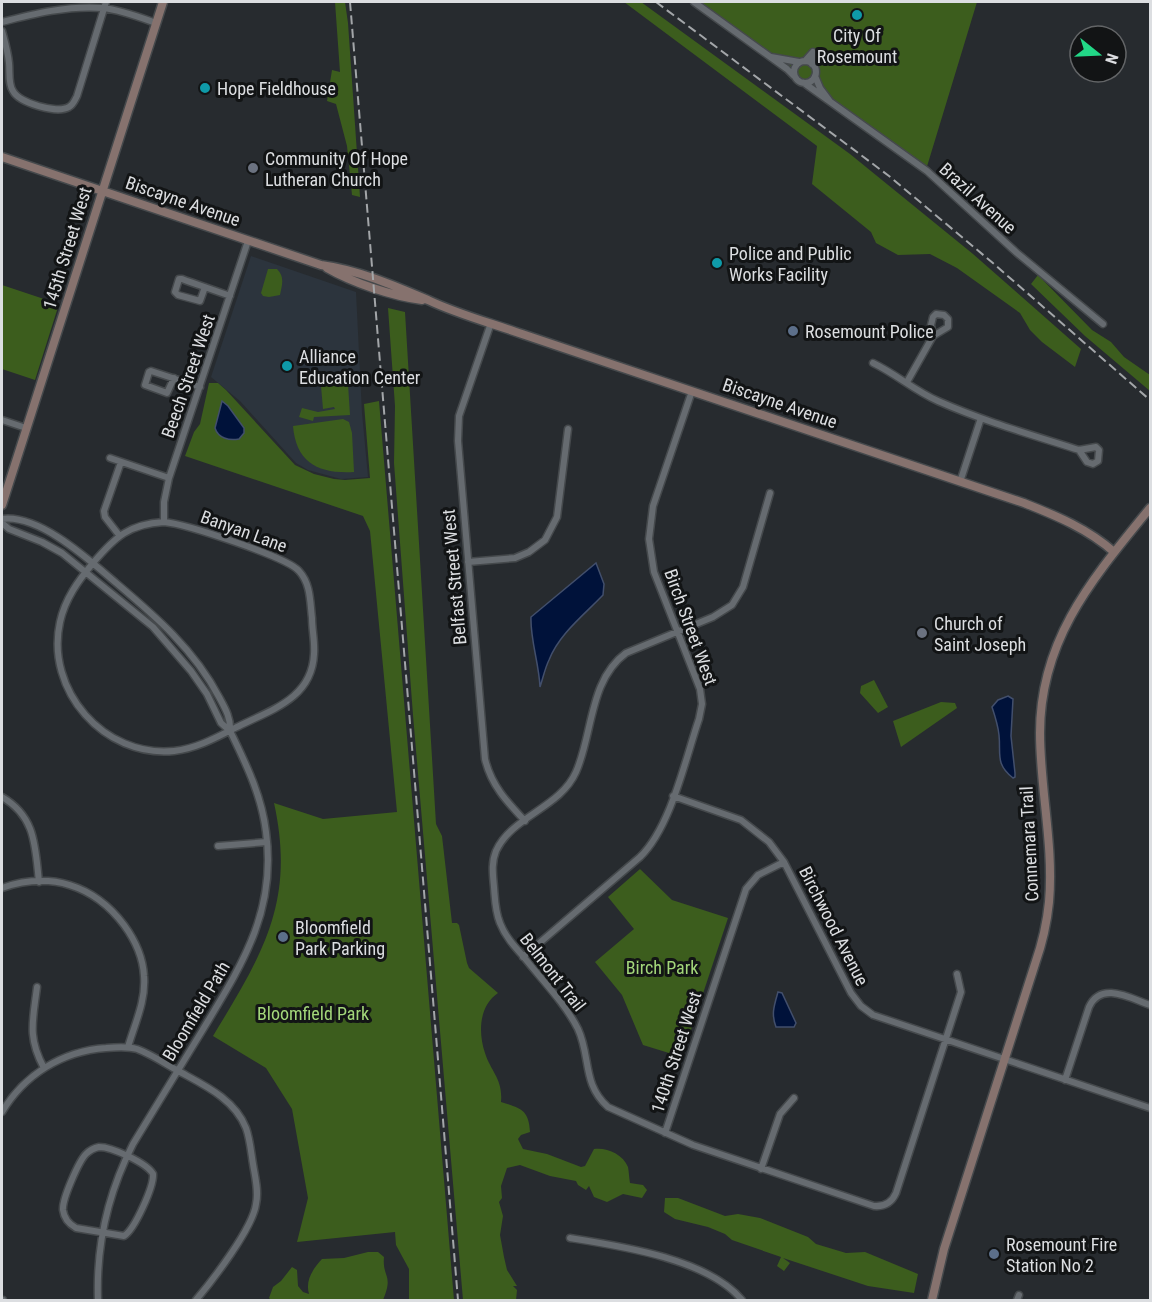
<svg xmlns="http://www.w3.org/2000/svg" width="1152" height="1302" font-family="'Roboto Condensed',sans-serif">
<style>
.built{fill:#2c343d}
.green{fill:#3c5d1d}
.water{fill:#00123a;stroke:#424f6c;stroke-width:1.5}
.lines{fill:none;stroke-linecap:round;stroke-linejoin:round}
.street-casing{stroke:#45494c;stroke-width:9}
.secondary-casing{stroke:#45494c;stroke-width:11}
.street{stroke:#666b70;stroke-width:6}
.secondary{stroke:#86726e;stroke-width:8}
.rail{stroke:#a3a6a9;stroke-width:2;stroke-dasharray:9 4.5;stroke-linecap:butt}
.culture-dot{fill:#0f9aa8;stroke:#121415;stroke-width:2}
.worship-dot{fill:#6b7280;stroke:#121415;stroke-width:2}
.service-dot{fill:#5c6f8a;stroke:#121415;stroke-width:2}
.labels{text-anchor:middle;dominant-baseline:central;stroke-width:6;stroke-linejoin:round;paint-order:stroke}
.poi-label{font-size:18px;fill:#dcdee1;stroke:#121415;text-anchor:start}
.street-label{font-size:18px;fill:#dcdee1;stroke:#121415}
.park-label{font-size:18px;fill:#a3d77a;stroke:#121415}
</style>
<rect width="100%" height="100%" fill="#272b2f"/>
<!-- built -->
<path class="built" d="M 251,256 L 356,292 L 362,413 L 368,477 L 341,479 L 308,470 L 296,463 L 240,401 L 211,377 Z"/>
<!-- green -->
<path class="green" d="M 335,2 L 345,2 L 348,23 L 360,197 L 352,195 L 347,146 L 336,104 L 327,101 L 332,70 L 340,72 Z
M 624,2 L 641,2 L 850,154 L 973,254 L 1081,349 L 1075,367 L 1042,342 L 1030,330 L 1020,313 L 957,268 L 930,254 L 898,255 L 876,243 L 871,232 L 812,184 L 817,146 Z
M 694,2 L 977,2 L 925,173 Z
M 268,269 L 277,269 C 285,277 282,285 280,295 L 269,297 L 263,296 L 261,293 Z
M 1038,275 L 1092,330 L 1111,342 L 1124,357 L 1150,375 L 1150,391 L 1085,336 L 1031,284 Z
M 2,285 L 59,304 L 35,380 L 2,369 Z
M 388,308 L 405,312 L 436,824 L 442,836 L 452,923 L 457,923 L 459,925 L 467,963 L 469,968 L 498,993 C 479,1006 478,1032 485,1053 C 491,1072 503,1079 501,1102 C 520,1108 529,1109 530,1132 L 521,1135 L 518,1139 L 523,1149 L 547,1154 L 581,1167 L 585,1166 L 594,1149 C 606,1147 623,1154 628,1167 C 629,1172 629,1178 630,1183 L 643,1185 L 647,1190 L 642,1198 L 623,1194 L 607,1202 L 594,1197 L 589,1186 L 586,1190 L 578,1185 L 576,1181 L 550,1176 L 520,1165 L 507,1168 L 501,1186 L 502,1198 L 499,1202 L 503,1216 L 500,1235 L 504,1257 L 507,1270 L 517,1286 L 513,1286 L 517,1290 L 516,1300 L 463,1300 L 413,715 L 394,463 L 395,406 Z
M 209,383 L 218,383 L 226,390 L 295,465 L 314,474 L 334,479 L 345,480 L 370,478 L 364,404 L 379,401 L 454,1300 L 409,1300 L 409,1269 L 396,1245 L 395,1232 L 297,1242 L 308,1198 L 292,1109 L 266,1068 L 213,1036 C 262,955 296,902 274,803 L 323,819 L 397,812 L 370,531 L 363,516 L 185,456 L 194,432 L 200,424 Z
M 348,384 L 350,415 L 314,417 L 313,421 L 299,417 L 302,408 L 318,412 L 335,409 L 334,407 L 323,409 L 321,386 Z
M 343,419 L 349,422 L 352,433 L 354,472 C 319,474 296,463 293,426 Z
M 874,680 L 888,707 L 878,713 L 860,693 L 861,686 Z
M 941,702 L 955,703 L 957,708 L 901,747 L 893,721 Z
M 640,869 L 672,900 L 728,918 L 682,1057 L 643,1045 L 622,995 L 595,962 L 634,929 L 608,897 Z
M 665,1198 L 678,1198 L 725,1216 L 738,1214 L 760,1218 L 808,1237 L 816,1244 L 846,1253 L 865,1252 L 918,1274 L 914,1293 L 868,1286 L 783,1258 L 790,1263 L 784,1271 L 777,1266 L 781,1257 L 732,1240 L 725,1234 L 708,1227 L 675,1219 L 664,1212 Z
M 368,1252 L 378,1252 L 384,1257 C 382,1278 394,1274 383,1300 L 271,1300 L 269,1298 L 273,1287 L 281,1281 L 292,1267 L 297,1270 L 298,1286 L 303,1292 L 309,1294 C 305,1280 313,1269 322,1259 L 344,1258 Z"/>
<!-- water -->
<path class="water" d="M 222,401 L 228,406 L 244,428 L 244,433 L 239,439 C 229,441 218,438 215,428 Z
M 596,563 L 604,584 L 603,595 C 584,615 559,634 549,660 C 545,668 543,678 540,687 C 539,663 530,639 531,617 Z
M 1008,696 L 1013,699 L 1011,736 L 1015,773 L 1015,777 L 1013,778 C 995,764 1001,754 999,735 C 998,725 995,716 992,707 L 998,700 Z
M 778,992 L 782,993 L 796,1023 L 794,1027 L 776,1027 C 771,1014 774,1006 778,992 Z"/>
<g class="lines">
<!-- street casing -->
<g class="street-casing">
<path id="street" d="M 694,2 L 787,69 L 794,76
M 2,22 C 33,14 69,5 103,8 C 121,10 139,17 156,23
M 2,31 C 5,42 8,52 9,63 C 10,72 8,84 13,91 C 19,103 57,114 69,107 C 73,105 75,100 77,96 L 106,2
M 771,57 L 799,62
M794 72a11 11 0 1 1 22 0a11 11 0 1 1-22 0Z
M 805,61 L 813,52 L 812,64
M 815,76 L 820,88 L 829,100
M 804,83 L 927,171 L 1017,253 L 1103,324
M 205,287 L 200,301 L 178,295 L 175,292 L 179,279 L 182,279 C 198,285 214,290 230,296
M 491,323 L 459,416 L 458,441 L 485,759 C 491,785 507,802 525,821
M 873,363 C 896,374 915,391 938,401 C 983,421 1032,435 1079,450 L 1096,447 L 1099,450 L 1098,461 L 1093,464 L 1087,462 L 1079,450
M 174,378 L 167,393 L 145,385 L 149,372 L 151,371 L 200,387
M 907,382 L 933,336 L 948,327 L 948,319 L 944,315 L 936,314 L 933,317 L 931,325 L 933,336
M 2,420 L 26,428
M 110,458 L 169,478
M 960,482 L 981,418
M 770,493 L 743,587 L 732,605 L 713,617 L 626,653 C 589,680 593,734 576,772 C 560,808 512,816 496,851 C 491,863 493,875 494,887 C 495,899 495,911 500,923 C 505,936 514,946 523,956 C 541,979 565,1003 578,1029 C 591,1057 582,1084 608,1107 L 693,1145 L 874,1206 C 885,1207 892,1202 896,1193 L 961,992 L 957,974
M 2,519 C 39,514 88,559 115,582 C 155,616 194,649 219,697 C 225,708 231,718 230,731
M 164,522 C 186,524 287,557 299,571 C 311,584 310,602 312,618 C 312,630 315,642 314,654 C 312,697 274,709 241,725 C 219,736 199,748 174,751 C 104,758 45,690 60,622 C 65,599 78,581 93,563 C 115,537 129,524 164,522 Z
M 164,522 L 164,502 L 169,478 L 248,241
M 2,523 L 9,529 L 42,542 L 62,553 L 153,627 L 191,671 L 207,694 L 221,723 L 230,731 L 233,737 C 248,768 262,798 266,832 C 277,912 241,966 202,1031 C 179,1069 156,1107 133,1144 C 108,1193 96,1245 98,1300
M 119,535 L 105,517 L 104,511 L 121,462
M 468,562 L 515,558 L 529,552 L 545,540 L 557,517 L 568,429
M 673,796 L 741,820 L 769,842 L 784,862 L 851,993 L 861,1006 L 873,1015 L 1150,1108
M 2,797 C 36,817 35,846 39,882
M 218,846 L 267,842
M 2,888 C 50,871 94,885 124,925 C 135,940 143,957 144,976 C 146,1001 135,1023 128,1047
M 523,957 L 640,857 C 671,827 685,760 699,719 L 702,704 L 700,689 L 654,572 L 649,539 L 653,506 L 692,391
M 37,987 C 33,1020 27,1037 44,1068
M 1065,1080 L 1089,1007 C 1101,981 1130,998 1150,1005
M 2,1112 C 24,1075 62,1051 106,1048 C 116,1047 127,1046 137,1049 C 153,1055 167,1065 182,1073 C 206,1086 235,1100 246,1128 C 250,1139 251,1152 253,1164 C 255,1177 259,1191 256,1204 C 253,1228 212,1281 196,1300
M 665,1133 L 746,889 L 758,875 L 784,862
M 99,1147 C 112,1147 147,1163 153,1174 C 154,1186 135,1229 124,1236 L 76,1228 C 69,1224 64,1218 63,1210 C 62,1199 79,1161 86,1154 C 90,1150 94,1148 99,1147 Z
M 761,1169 L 780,1114 L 794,1098
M 570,1238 C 621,1246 708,1259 742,1300
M 2,1300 L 3,1300
M 1017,1300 L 1019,1295"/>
</g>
<!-- secondary casing -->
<g class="secondary-casing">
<path id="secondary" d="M 2,157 L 321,265 C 358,270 393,285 428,300 C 457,314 491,323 522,334 C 689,390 856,447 1024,503 C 1057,516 1088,529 1114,552
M 327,268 C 353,283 392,296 422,300
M 2,505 L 163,2
M 932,1300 L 944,1249 L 1035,964 C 1042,944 1047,923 1049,902 C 1054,846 1040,789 1040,733 C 1040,638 1094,577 1150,508"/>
</g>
<!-- street -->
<use href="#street" class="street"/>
<!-- secondary -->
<use href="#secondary" class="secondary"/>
<!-- rail -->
<path class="rail" d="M 350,2 L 458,1300
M 656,2 L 889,176 L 994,264 L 1150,400"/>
</g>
<!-- markers -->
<g class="culture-dot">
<circle cx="857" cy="15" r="6"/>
<circle cx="205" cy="88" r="6"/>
<circle cx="717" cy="263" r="6"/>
<circle cx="287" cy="366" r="6"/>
</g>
<g class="worship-dot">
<circle cx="253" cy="168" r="6"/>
<circle cx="922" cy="633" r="6"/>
</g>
<g class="service-dot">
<circle cx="793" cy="331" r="6"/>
<circle cx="283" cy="937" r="6"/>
<circle cx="994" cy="1254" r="6"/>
</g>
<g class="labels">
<!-- poi labels -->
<g class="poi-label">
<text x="857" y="35" text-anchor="middle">City Of<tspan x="857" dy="21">Rosemount</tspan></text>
<text x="217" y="88">Hope Fieldhouse</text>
<text x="265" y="158">Community Of Hope<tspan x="265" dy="21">Lutheran Church</tspan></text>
<text x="729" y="253">Police and Public<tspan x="729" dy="21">Works Facility</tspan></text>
<text x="805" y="331">Rosemount Police</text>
<text x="299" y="356">Alliance<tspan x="299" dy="21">Education Center</tspan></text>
<text x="934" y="623">Church of<tspan x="934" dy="21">Saint Joseph</tspan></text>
<text x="295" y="927">Bloomfield<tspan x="295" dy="21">Park Parking</tspan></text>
<text x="1006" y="1244">Rosemount Fire<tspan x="1006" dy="21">Station No 2</tspan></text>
</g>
<!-- street labels -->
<g class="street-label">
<text transform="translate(978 198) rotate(42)">Brazil Avenue</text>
<text transform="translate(183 201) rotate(19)">Biscayne Avenue</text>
<text transform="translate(67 248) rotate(-73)">145th Street West</text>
<text transform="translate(188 376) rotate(-71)">Beech Street West</text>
<text transform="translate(780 403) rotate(19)">Biscayne Avenue</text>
<text transform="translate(244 531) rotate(20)">Banyan Lane</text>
<text transform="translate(454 577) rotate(-95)">Belfast Street West</text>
<text transform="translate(691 627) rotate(70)">Birch Street West</text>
<text transform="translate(1029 844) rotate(-93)">Connemara Trail</text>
<text transform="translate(834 926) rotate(63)">Birchwood Avenue</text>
<text transform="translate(553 972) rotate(52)">Belmont Trail</text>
<text transform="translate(196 1011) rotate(-59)">Bloomfield Path</text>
<text transform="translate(676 1052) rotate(-72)">140th Street West</text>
</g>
<!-- park labels -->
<g class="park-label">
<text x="662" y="967">Birch Park</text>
<text x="313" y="1013">Bloomfield Park</text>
</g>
</g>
<!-- border -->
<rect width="1152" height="1302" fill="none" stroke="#dcdee1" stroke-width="6"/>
<!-- north arrow -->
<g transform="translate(1098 54) rotate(108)"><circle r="28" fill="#121415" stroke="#636567" stroke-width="1.5"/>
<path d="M0-4.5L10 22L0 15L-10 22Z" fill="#22d887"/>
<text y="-9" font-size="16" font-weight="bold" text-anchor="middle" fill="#dcdee1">N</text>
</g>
</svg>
